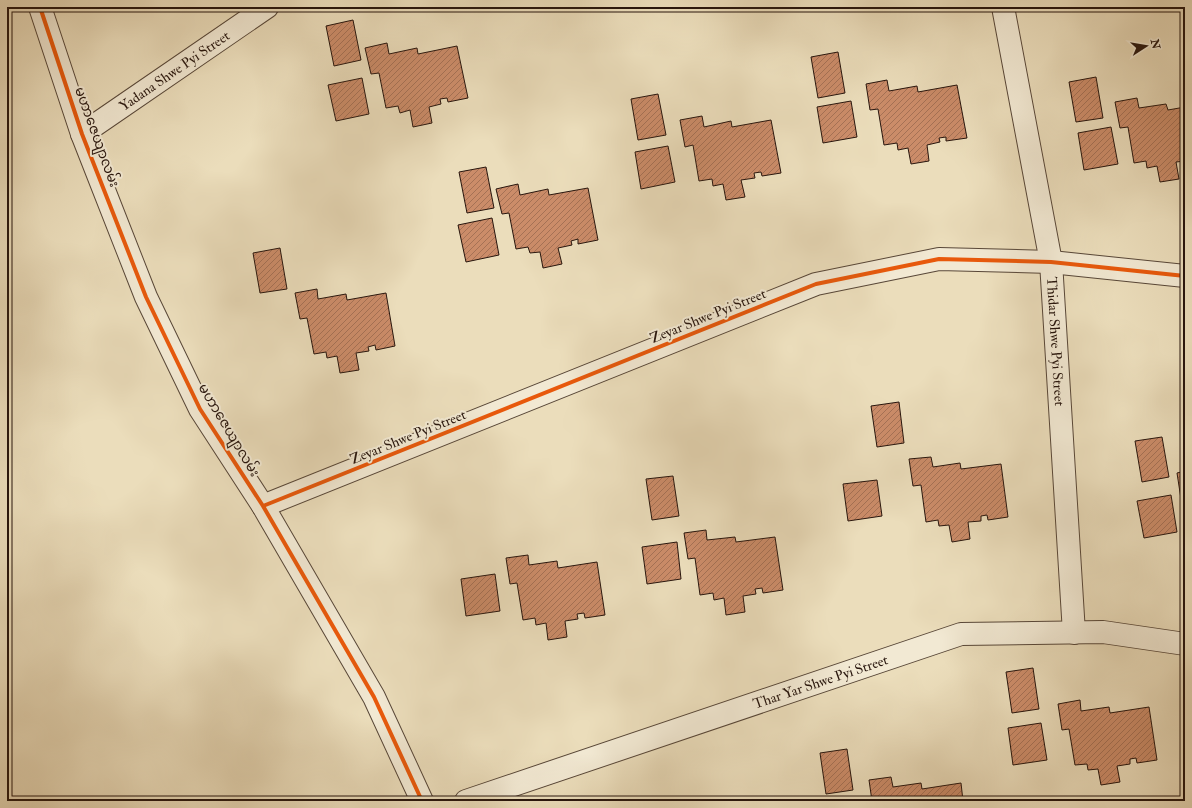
<svg xmlns="http://www.w3.org/2000/svg" width="1192" height="808" font-family="'IM FELL Double Pica','Noto Sans Myanmar',serif">
<style>
.building{fill:url(#building-hatch);stroke:#27150d}
.lines{fill:none;stroke-linecap:round;stroke-linejoin:round}
.street-casing{stroke:#584738;stroke-width:24}
.street{stroke:#f2e9d3;stroke-width:22}
.cycleway-casing{stroke:#f2e9d3;stroke-width:6}
.cycleway{stroke:#e8590c;stroke-width:4}
.labels{text-anchor:middle;dominant-baseline:central;stroke-width:4;stroke-linejoin:round;paint-order:stroke}
.street-label{font-size:14px;fill:#27150d;stroke:#f2e9d3}
</style>
<defs>
<pattern id="building-hatch" width="6" height="6" patternUnits="userSpaceOnUse"><rect width="6" height="6" fill="#cb8c69"/><path d="M-1 1l2-2M0 6l6-6M5 7l2-2" fill="none" stroke="#a57155"/></pattern>
</defs>
<rect width="100%" height="100%" fill="#ebddbb"/>
<filter id="stains"><feTurbulence type="fractalNoise" baseFrequency=".005" numOctaves="4"/><feColorMatrix values="0 0 0 0 .2 0 0 0 0 .09 0 0 0 0 .02 0 0 0 .5 -.17"/></filter>
<radialGradient id="worn" r=".72"><stop offset=".6" stop-color="#630" stop-opacity="0"/><stop offset="1" stop-color="#630" stop-opacity=".3"/></radialGradient>
<!-- building -->
<path class="building" d="M 353,20 L 361,60 L 334,66 L 326,26 Z
M 387,43 L 389,54 L 417,48 L 418,54 L 457,46 L 468,98 L 448,102 L 447,98 L 440,99 L 441,104 L 429,107 L 432,123 L 413,127 L 410,110 L 400,113 L 398,106 L 386,108 L 379,73 L 371,74 L 365,48 Z
M 838,52 L 845,93 L 818,98 L 811,57 Z
M 1096,77 L 1103,118 L 1076,122 L 1069,82 Z
M 362,78 L 369,114 L 336,121 L 328,85 Z
M 887,80 L 889,91 L 917,86 L 918,92 L 957,85 L 967,138 L 946,141 L 946,137 L 939,138 L 940,142 L 927,145 L 929,161 L 911,164 L 908,148 L 898,150 L 897,143 L 884,145 L 878,109 L 870,110 L 866,84 Z
M 658,94 L 666,135 L 638,140 L 631,99 Z
M 1137,98 L 1139,108 L 1166,104 L 1168,110 L 1185,107 L 1185,161 L 1176,162 L 1179,179 L 1160,182 L 1157,166 L 1147,168 L 1146,161 L 1134,163 L 1128,127 L 1120,128 L 1115,102 Z
M 851,101 L 857,137 L 823,143 L 817,107 Z
M 702,116 L 704,127 L 731,121 L 732,127 L 771,120 L 781,173 L 762,176 L 761,172 L 754,173 L 755,178 L 741,180 L 745,197 L 726,200 L 723,184 L 713,186 L 712,179 L 699,181 L 693,145 L 685,147 L 680,120 Z
M 1111,127 L 1118,164 L 1084,170 L 1078,133 Z
M 668,146 L 675,182 L 641,189 L 635,152 Z
M 486,167 L 494,208 L 467,213 L 459,172 Z
M 518,184 L 520,195 L 548,189 L 549,195 L 588,188 L 598,240 L 578,244 L 578,239 L 571,241 L 572,245 L 558,248 L 562,264 L 543,268 L 540,252 L 530,253 L 528,247 L 516,249 L 509,213 L 502,214 L 496,189 Z
M 492,218 L 499,255 L 466,262 L 458,225 Z
M 280,248 L 287,289 L 260,293 L 253,253 Z
M 317,289 L 318,299 L 346,294 L 347,300 L 386,293 L 395,346 L 376,350 L 375,345 L 368,347 L 369,351 L 356,353 L 359,370 L 340,373 L 337,356 L 327,358 L 326,352 L 314,354 L 307,318 L 300,319 L 295,293 Z
M 899,402 L 904,443 L 877,447 L 871,406 Z
M 1162,437 L 1169,477 L 1142,482 L 1135,441 Z
M 931,457 L 933,467 L 960,463 L 961,469 L 1001,464 L 1008,517 L 988,520 L 987,515 L 981,516 L 981,521 L 968,522 L 970,539 L 952,542 L 949,525 L 939,526 L 938,520 L 926,522 L 921,485 L 913,486 L 909,459 Z
M 1185,471 L 1185,498 L 1181,499 L 1177,473 Z
M 673,476 L 679,516 L 652,520 L 646,479 Z
M 877,480 L 882,516 L 848,521 L 843,484 Z
M 1171,495 L 1177,532 L 1144,538 L 1137,501 Z
M 706,530 L 707,540 L 735,537 L 736,542 L 775,537 L 783,590 L 763,593 L 762,588 L 755,589 L 756,594 L 743,596 L 745,612 L 726,615 L 724,598 L 714,600 L 713,593 L 700,595 L 695,558 L 688,559 L 684,533 Z
M 677,542 L 681,579 L 647,584 L 642,547 Z
M 528,555 L 529,565 L 557,561 L 558,568 L 597,562 L 605,615 L 585,618 L 584,613 L 577,614 L 578,619 L 565,621 L 567,637 L 548,640 L 546,623 L 536,625 L 535,618 L 523,620 L 517,583 L 510,584 L 506,558 Z
M 495,574 L 500,611 L 466,616 L 461,579 Z
M 1033,668 L 1039,709 L 1012,713 L 1006,672 Z
M 1080,700 L 1081,711 L 1109,707 L 1110,713 L 1149,707 L 1157,760 L 1137,763 L 1136,758 L 1130,759 L 1130,764 L 1117,766 L 1120,782 L 1101,785 L 1098,769 L 1088,770 L 1087,764 L 1075,765 L 1069,729 L 1062,730 L 1058,704 Z
M 1041,723 L 1047,760 L 1013,765 L 1008,728 Z
M 847,749 L 853,790 L 826,794 L 820,753 Z
M 891,777 L 893,787 L 921,783 L 922,789 L 961,783 L 963,801 L 872,801 L 869,780 Z"/>
<g class="lines">
<!-- street casing -->
<g class="street-casing">
<g id="street">
<path d="M 40,7 L 82,134 L 146,297 L 200,409 L 263,506 L 374,697 L 422,801"/>
<path id="s1" d="M 1003,7 L 1051,262 L 1074,633"/>
<path id="s2" d="M 82,134 L 267,7"/>
<path d="M 263,506 L 816,284 L 939,259 L 1051,262 L 1185,276"/>
<path id="s3" d="M 466,801 L 961,634 L 1103,632 L 1185,644"/>
</g>
</g>
<!-- street -->
<use href="#street" class="street"/>
<!-- cycleway casing -->
<g class="cycleway-casing">
<path id="cycleway" d="M 40,7 L 82,134 L 146,297 L 200,409 L 263,506 L 374,697 L 422,801
M 263,506 L 816,284 L 939,259 L 1051,262 L 1185,276"/>
</g>
<!-- cycleway -->
<use href="#cycleway" class="cycleway"/>
</g>
<g class="labels">
<!-- street labels -->
<g class="street-label">
<text stroke="none"><textPath href="#s2" startOffset="112">Yadana Shwe Pyi Street</textPath></text>
<text transform="translate(97 137) rotate(70)">မဟာဇေယျာလမ်း</text>
<text transform="translate(708 316) rotate(-22)">Zeyar Shwe Pyi Street</text>
<text stroke="none"><textPath href="#s1" startOffset="339">Thidar Shwe Pyi Street</textPath></text>
<text transform="translate(229 430) rotate(59)">မဟာဇေယျာလမ်း</text>
<text transform="translate(408 437) rotate(-22)">Zeyar Shwe Pyi Street</text>
<text stroke="none"><textPath href="#s3" startOffset="374">Thar Yar Shwe Pyi Street</textPath></text>
</g>
</g>
<!-- margin -->
<rect width="1192" height="808" fill="none" stroke="#ebddbb" stroke-width="24"/>
<rect x="8" y="8" width="1176" height="792" fill="none" stroke="#27150d" stroke-width="2"/>
<rect x="12" y="12" width="1168" height="784" fill="none" stroke="#27150d"/>
<!-- north arrow -->
<g transform="translate(1146 46) rotate(78)" stroke="#f2e9d3" stroke-width="3" paint-order="stroke">
<path d="M0-3L7 15L0 10L-7 15Z" fill="#27150d"/>
<text y="-6" font-size="11" font-weight="bold" text-anchor="middle" fill="#27150d">N</text>
</g>
<rect width="100%" height="100%" filter="url(#stains)"/>
<rect width="100%" height="100%" fill="url(#worn)"/>
</svg>
